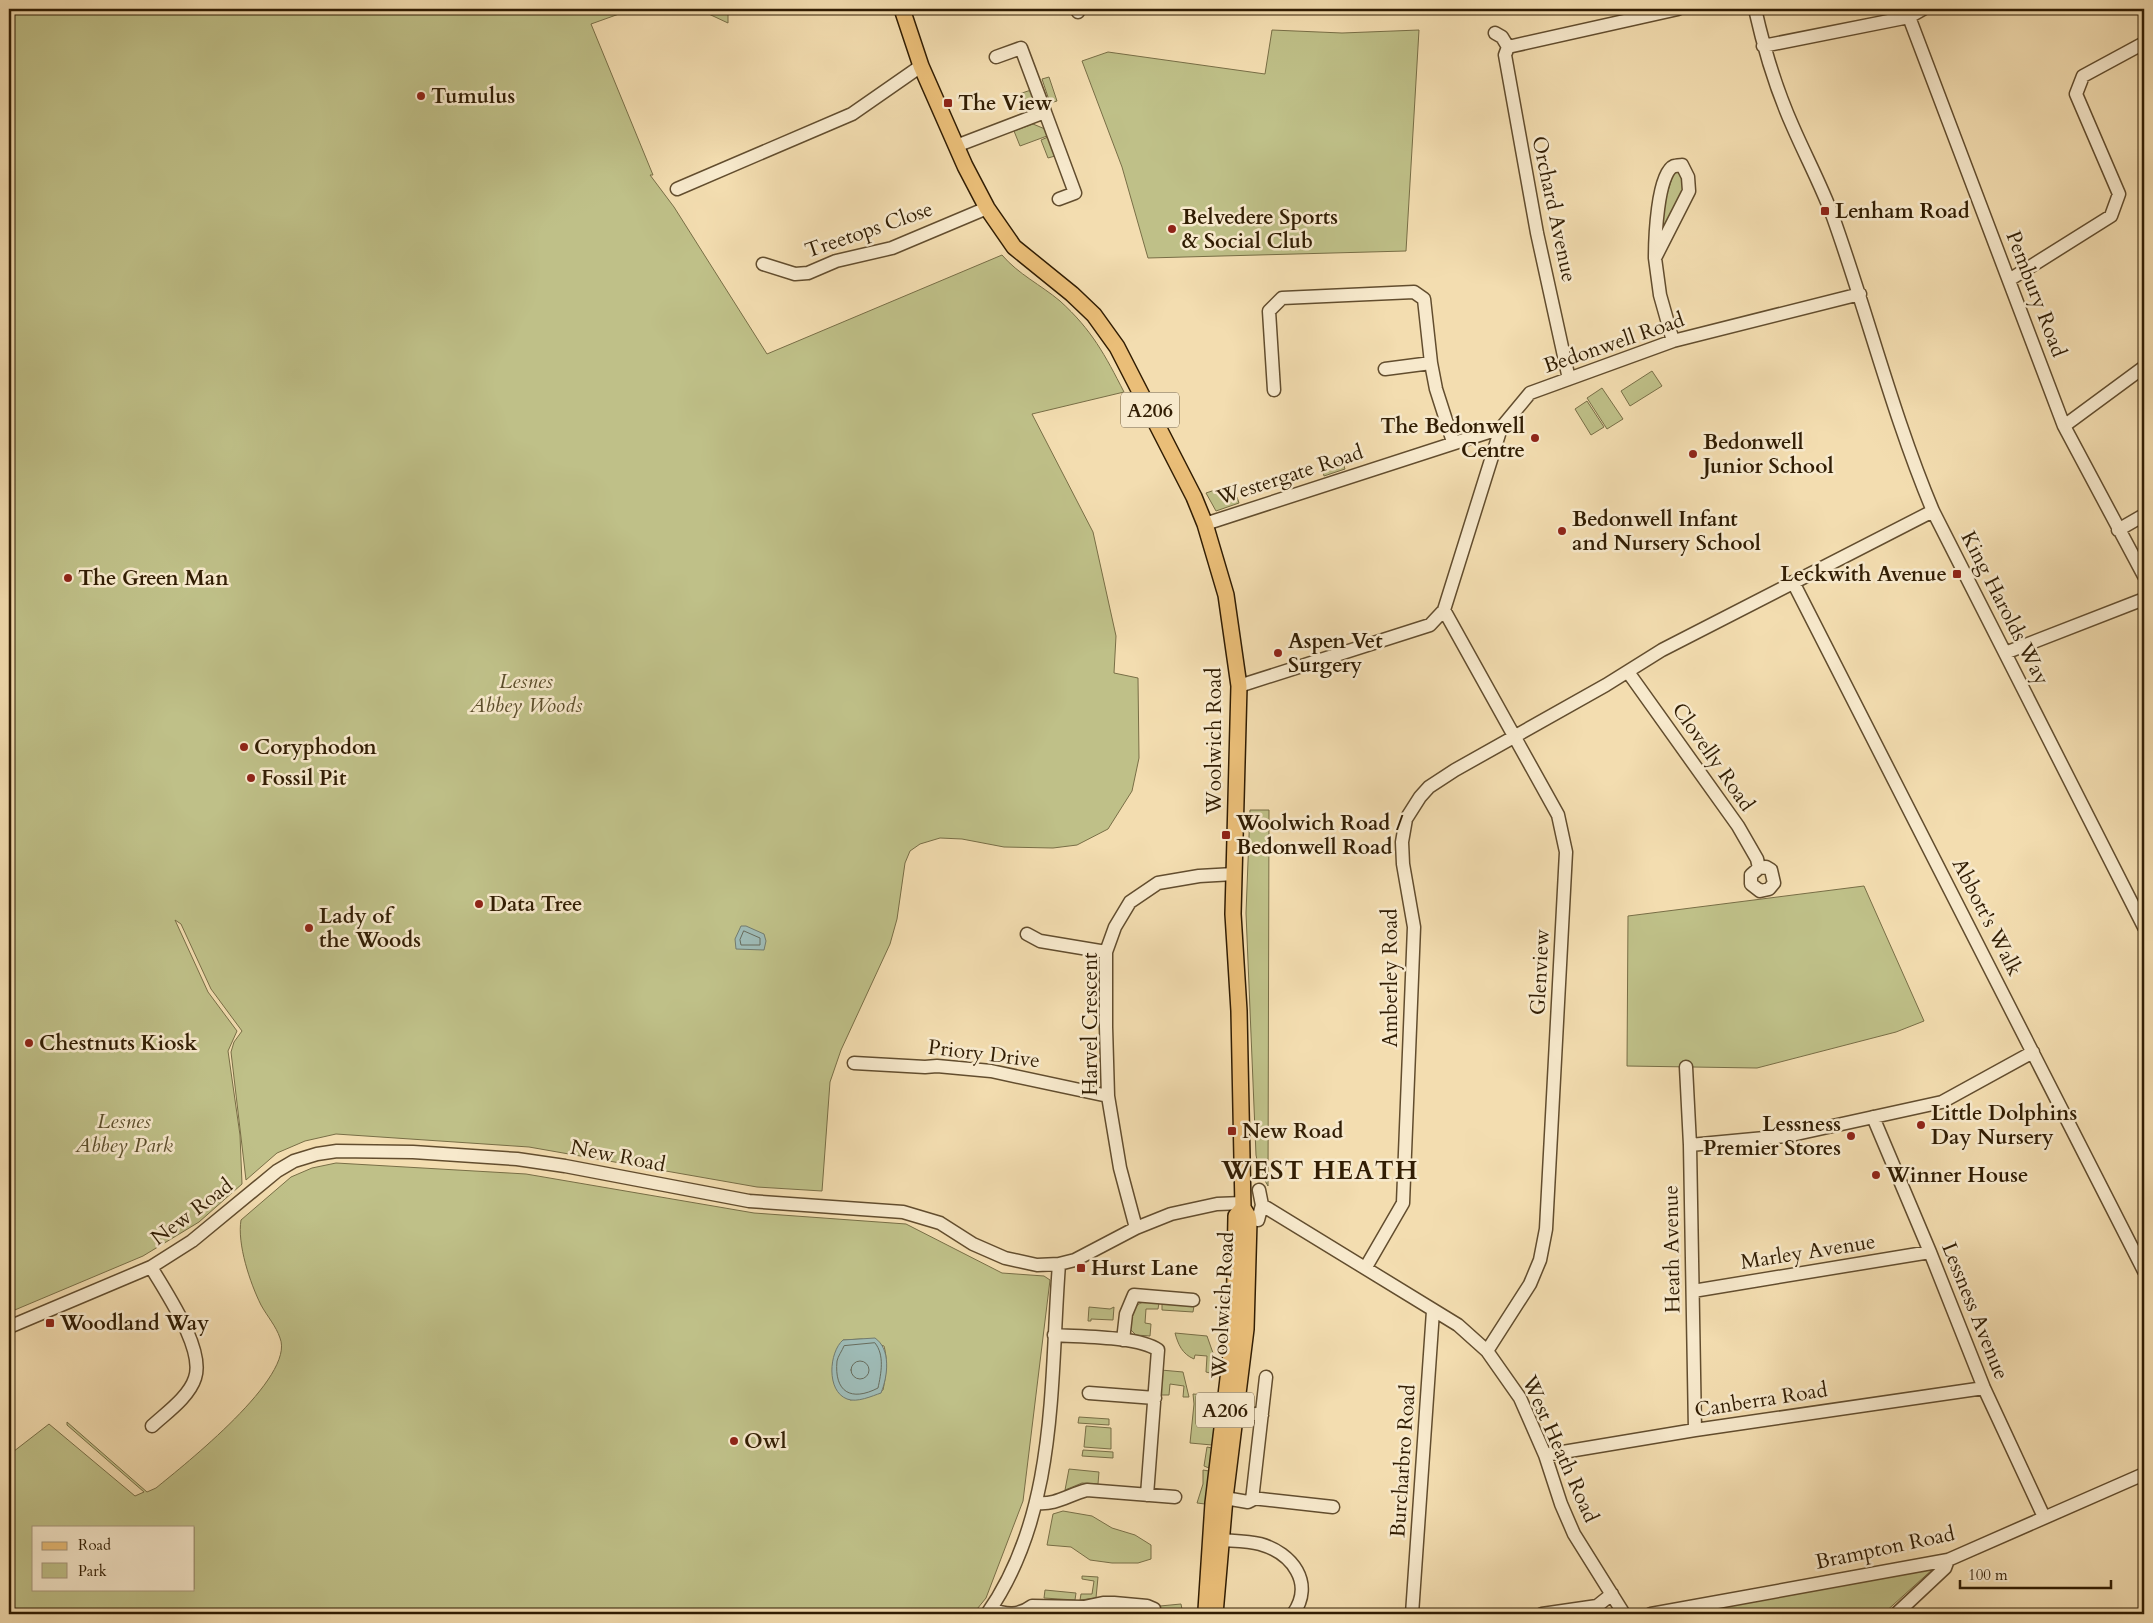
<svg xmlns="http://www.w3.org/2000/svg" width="2153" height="1623" font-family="Cardo,serif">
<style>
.green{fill:#bfc088;stroke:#786e46;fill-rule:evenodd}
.water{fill:#9ebab5;stroke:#727b6e}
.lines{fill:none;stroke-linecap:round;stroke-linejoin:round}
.shore{stroke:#686c5c;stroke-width:1}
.minor-casing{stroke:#624d2e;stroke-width:15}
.major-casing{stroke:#311d03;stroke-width:18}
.minor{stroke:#f7e9cc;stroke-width:12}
.major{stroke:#eabe78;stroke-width:15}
.poi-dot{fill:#8f2418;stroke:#f7e9cc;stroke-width:2}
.labels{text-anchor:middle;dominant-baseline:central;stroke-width:5;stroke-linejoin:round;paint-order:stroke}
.shield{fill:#f7e9cc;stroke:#6c5a3f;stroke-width:1}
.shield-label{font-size:20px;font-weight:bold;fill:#311d03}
.poi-label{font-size:21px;font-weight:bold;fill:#311d03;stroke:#f7e9cc;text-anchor:start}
.street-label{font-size:21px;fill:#311d03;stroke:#f7e9cc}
.park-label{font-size:21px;font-style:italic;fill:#5c4e2b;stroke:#f7e9cc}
.district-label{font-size:26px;font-weight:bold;letter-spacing:1px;fill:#311d03;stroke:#f7e9cc}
</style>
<rect width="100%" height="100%" fill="#f3ddb0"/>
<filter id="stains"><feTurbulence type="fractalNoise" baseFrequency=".004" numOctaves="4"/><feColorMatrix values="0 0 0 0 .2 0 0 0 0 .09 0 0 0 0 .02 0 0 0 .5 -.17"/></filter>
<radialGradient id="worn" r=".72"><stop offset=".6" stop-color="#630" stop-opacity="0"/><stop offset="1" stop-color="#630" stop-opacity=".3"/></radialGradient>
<!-- green -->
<path class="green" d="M 9,9 L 633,9 L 591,24 L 653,175 L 650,175 L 674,207 L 767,354 L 1002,255 C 1018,274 1041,285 1060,301 C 1092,330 1105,355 1124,392 L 1032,414 L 1093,532 L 1116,636 L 1114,673 L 1138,678 L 1139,758 L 1132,791 L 1108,829 L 1077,845 L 1053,848 L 1004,847 L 962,839 L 940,838 L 920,844 L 910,851 L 905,863 L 897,919 L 890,944 L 841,1050 L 830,1082 L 822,1191 L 757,1187 L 529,1147 L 336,1134 L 305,1141 L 277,1153 L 246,1180 L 231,1052 L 234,1042 L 242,1031 L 211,989 L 181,924 L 175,920 L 208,992 L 237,1031 L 228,1051 L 240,1135 L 242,1184 L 199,1222 L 143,1256 L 10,1312 Z
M 698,9 L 728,9 L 728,23 Z
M 1272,30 L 1342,33 L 1419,30 L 1406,251 L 1148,258 L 1122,167 L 1082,61 L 1108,52 L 1265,74 Z
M 1049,77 L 1057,101 L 1050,103 L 1042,79 Z
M 1031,90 L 1034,99 L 1029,111 L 1025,112 L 1019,94 Z
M 1033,124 L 1045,129 L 1047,136 L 1020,146 L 1014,131 Z
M 1048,137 L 1055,156 L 1048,158 L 1041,140 Z
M 1676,172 L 1682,173 L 1685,188 L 1661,240 L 1665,200 L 1673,175 Z
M 1652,371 L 1662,386 L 1630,406 L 1621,391 Z
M 1602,388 L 1623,419 L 1607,429 L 1587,398 Z
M 1587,401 L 1604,427 L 1591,435 L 1575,409 Z
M 1342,460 L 1345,469 L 1324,476 L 1322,467 Z
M 1227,486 L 1230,499 L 1237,497 L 1239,503 L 1216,511 L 1206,493 Z
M 1250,810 L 1269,810 L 1268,1186 L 1259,1170 L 1256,1155 L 1246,913 Z
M 1864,886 L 1924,1021 L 1896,1032 L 1757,1068 L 1627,1066 L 1628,916 Z
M 336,1163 L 526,1174 L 754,1213 L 906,1224 L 1002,1273 L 1044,1276 L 1050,1280 L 1023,1501 L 986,1598 L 973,1614 L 9,1614 L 9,1455 L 49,1424 L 135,1496 L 144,1492 L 67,1425 L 67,1422 L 147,1492 L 156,1488 C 184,1465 296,1377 280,1338 C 276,1326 267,1316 261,1305 C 250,1283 237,1244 241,1220 L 291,1177 L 312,1168 ZM 862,1339 L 884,1346 C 888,1360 886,1375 883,1390 L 868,1397 L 850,1400 C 829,1374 827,1370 843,1340 ZM 34,1527 L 194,1527 L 194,1589 L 34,1589 Z
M 1144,1302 L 1159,1303 L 1158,1309 L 1146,1309 L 1145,1323 L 1151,1324 L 1150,1336 L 1136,1335 L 1130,1329 C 1131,1317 1131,1305 1144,1302 Z
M 1162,1303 L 1194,1306 L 1193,1312 L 1162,1310 Z
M 1089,1307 L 1110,1309 L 1114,1307 L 1113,1320 L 1091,1319 L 1091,1321 L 1088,1321 Z
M 1175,1333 L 1207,1336 L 1213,1353 L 1210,1373 L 1206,1372 L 1207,1356 L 1195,1355 L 1194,1359 C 1182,1354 1178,1344 1175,1333 Z
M 1161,1370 L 1183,1372 L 1189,1397 L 1183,1397 L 1184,1386 L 1170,1384 L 1169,1395 L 1159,1395 Z
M 1193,1394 L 1218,1396 L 1212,1445 L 1190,1443 L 1194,1404 Z
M 1079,1417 L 1109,1419 L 1109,1425 L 1078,1423 Z
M 1086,1426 L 1111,1428 L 1111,1449 L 1084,1447 Z
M 1207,1447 L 1212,1448 L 1209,1468 L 1204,1466 Z
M 1083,1450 L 1113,1452 L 1113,1458 L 1082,1456 Z
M 1069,1469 L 1099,1472 L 1098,1484 L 1082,1483 L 1065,1490 Z
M 1203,1470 L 1209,1471 L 1205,1504 L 1197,1503 L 1203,1484 Z
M 1063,1511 L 1092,1516 L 1112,1528 L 1135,1535 L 1151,1545 L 1151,1559 L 1138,1563 L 1112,1563 L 1090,1560 L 1071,1547 L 1047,1545 L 1053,1514 Z
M 1934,1568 L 1883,1614 L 1684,1614 Z
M 1082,1576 L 1098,1577 L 1096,1598 L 1080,1600 L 1081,1594 L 1092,1594 L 1094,1581 L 1082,1579 Z
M 1045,1590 L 1076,1593 L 1075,1600 L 1044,1598 Z
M 1181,1604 L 1183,1614 L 1162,1614 L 1160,1606 Z"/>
<!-- water -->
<path class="water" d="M 741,926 L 746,926 L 764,934 L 766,941 L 764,950 L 736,949 L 735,939 Z
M 875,1338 C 891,1349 888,1376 881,1393 C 872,1396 857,1403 847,1399 C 826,1391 829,1352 843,1340 Z"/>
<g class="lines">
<!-- shore -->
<path class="shore" d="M 744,931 L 760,938 L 760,945 L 741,945 L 740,940 Z
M 875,1343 C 885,1355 881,1374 878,1388 C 851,1402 834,1392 837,1361 C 838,1356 842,1351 844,1346 Z
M851 1370a9 9 0 1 1 18 0a9 9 0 1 1-18 0Z"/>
<!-- minor casing -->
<g class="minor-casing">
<path id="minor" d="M 1078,9 L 1078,12
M 1755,9 C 1764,49 1776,89 1793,127 C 1806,157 1822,187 1833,217 C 1868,315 1893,416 1933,511 L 2144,927
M 1909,17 L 2064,426 L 2144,576
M 1495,33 L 1502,37 L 1508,47 L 1505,55 L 1537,233 L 1569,379
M 1763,46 L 1909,17 L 1923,9
M 1508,47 L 1678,9
M 996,57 L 1021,48 L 1045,112
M 956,146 L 1045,112 L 1075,193 L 1059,199
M 677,189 L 852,114 L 921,66
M 1655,258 C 1655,241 1657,173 1674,166 C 1675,166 1681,165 1682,165 L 1688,177 L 1689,191 L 1655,258 L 1660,295 L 1673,341
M 763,264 L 795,274 L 808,273 L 836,261 L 892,248 L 987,208
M 2009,280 L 2111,216 L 2119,194 L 2076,94 L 2083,76 L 2144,43
M 1385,369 L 1431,363
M 1274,390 L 1269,311 L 1282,298 L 1414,292 L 1424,299 L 1431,363 L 1436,389 L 1453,442
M 2064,426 L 2144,367
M 1205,524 L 1501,428
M 2118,530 L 2144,515
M 1793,582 L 2144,1271
M 1444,610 L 1558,815 L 1566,852 L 1546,1229 L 1540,1260 L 1530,1284 L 1487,1351
M 2005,653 L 2144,599
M 1628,672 L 1738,826 L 1757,859 L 1759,868 L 1766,867 L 1771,870 L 1774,883 L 1769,889 L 1760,891 L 1751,884 L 1751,875 L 1759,868
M 1239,686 L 1430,625 L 1444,610 L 1501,428 L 1530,393 L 1673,341 L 1860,294
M 1027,934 L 1040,941 L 1106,952
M 854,1063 L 925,1067 L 937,1066 L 991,1071 L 1108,1096
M 1686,1067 L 1690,1145 L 1695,1430
M 1873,1117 L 1930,1252 L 1984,1388 L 2044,1517
M 1690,1145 L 1787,1136 L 1942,1102 L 2033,1052
M 1262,1205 L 1458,1325 L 1487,1351 L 1520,1398 L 1545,1455 L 1561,1504 L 1574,1534 L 1624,1614
M 1258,1220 L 1262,1205 L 1259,1190
M 1136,1228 L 1120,1168 L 1108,1096 L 1106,1027 L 1106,952 L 1115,927 L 1130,902 L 1158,883 L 1199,876 L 1234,874
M 151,1267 C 166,1293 205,1349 195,1378 C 189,1397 166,1413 152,1426
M 1366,1267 L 1403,1203 L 1414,927 L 1403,864 L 1402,842 L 1406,819 L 1420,797 L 1429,787 L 1455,770 L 1606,685 L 1662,650 L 1933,511
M 1693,1291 L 1930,1252
M 9,1327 L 151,1267 L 192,1241 L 277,1171 L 294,1161 L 317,1154 L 337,1151 L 413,1152 L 517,1159 L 565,1166 L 749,1201 L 903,1212 L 940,1223 L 973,1244 L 1005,1258 L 1037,1265 L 1059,1264 L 1075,1260 L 1136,1228 L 1171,1214 L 1217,1204 L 1243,1203
M 1054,1335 C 1080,1337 1138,1336 1158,1350 L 1147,1495
M 1123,1340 L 1126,1314 L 1134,1295 L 1193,1300
M 1089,1393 L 1155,1398
M 1237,1412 L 1262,1415
M 1545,1455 L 1695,1430 L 1984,1388
M 1225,1498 L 1248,1502 L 1252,1500 L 1266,1377
M 1252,1498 L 1333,1507
M 1037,1503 C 1056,1505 1068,1495 1087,1490 L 1175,1497
M 1221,1540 C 1234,1541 1248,1541 1260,1544 C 1292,1553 1315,1583 1293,1614
M 991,1609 C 1006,1615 1019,1616 1032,1606 L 1084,1607 L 1103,1603 L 1114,1603 L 1147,1606 L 1154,1609 L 1154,1614
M 987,1614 C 1058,1513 1050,1382 1059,1264
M 1412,1614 L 1433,1311
M 1542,1614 L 1597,1606 L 1612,1594
M 1651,1614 L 1948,1560 L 2144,1474
M 1896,1614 L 1945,1568 L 1948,1560"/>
</g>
<!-- major casing -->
<g class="major-casing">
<path id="major" d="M 902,9 L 921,66 L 965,166 L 987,208 L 1014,247 L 1072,294 L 1094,315 L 1117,347 L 1194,497 L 1205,524 L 1226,595 L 1239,686 L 1233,914 L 1239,1011 L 1243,1208 L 1248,1216 L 1249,1221 L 1246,1329 L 1225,1498 L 1215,1614
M 1206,1610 L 1213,1503 L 1234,1329 L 1236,1216 L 1243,1208"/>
</g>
<!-- minor -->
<use href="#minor" class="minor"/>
<!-- major -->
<use href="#major" class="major"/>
</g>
<!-- markers -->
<g class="poi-dot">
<circle cx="421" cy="96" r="5"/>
<rect x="943" y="98" width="10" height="10" rx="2.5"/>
<rect x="1820" y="206" width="10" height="10" rx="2.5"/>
<circle cx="1172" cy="229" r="5"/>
<circle cx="1535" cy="438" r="5"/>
<circle cx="1693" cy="454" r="5"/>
<circle cx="1562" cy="531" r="5"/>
<rect x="1952" y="569" width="10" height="10" rx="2.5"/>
<circle cx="68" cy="578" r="5"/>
<circle cx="1278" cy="653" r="5"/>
<circle cx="244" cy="747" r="5"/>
<circle cx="251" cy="778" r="5"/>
<rect x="1221" y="830" width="10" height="10" rx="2.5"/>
<circle cx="479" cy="904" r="5"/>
<circle cx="309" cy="928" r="5"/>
<circle cx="29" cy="1043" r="5"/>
<circle cx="1921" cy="1125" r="5"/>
<rect x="1227" y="1126" width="10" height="10" rx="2.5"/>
<circle cx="1851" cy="1136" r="5"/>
<circle cx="1876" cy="1175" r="5"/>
<rect x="1076" y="1263" width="10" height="10" rx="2.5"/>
<rect x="45" y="1318" width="10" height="10" rx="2.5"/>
<circle cx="734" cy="1441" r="5"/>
</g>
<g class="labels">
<!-- shield labels -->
<g class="shield">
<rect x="1121" y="392.5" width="58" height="35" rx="4"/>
<rect x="1196" y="1392.5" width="58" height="35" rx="4"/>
</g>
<g class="shield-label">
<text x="1150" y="410">A206</text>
<text x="1225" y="1410">A206</text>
</g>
<!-- poi labels -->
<g class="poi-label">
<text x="431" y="96">Tumulus</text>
<text x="958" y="103">The View</text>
<text x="1835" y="211">Lenham Road</text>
<text x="1182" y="217">Belvedere Sports<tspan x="1182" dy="24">&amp; Social Club</tspan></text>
<text x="1525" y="426" text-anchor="end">The Bedonwell<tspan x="1525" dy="24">Centre</tspan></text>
<text x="1703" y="442">Bedonwell<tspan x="1703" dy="24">Junior School</tspan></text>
<text x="1572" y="519">Bedonwell Infant<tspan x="1572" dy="24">and Nursery School</tspan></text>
<text x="1947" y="574" text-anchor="end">Leckwith Avenue</text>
<text x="78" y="578">The Green Man</text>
<text x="1288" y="641">Aspen Vet<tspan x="1288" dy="24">Surgery</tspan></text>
<text x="254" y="747">Coryphodon</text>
<text x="261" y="778">Fossil Pit</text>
<text x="1236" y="823">Woolwich Road /<tspan x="1236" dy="24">Bedonwell Road</tspan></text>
<text x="489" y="904">Data Tree</text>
<text x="319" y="916">Lady of<tspan x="319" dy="24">the Woods</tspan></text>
<text x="39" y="1043">Chestnuts Kiosk</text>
<text x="1931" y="1113">Little Dolphins<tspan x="1931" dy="24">Day Nursery</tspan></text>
<text x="1841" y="1124" text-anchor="end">Lessness<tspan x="1841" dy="24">Premier Stores</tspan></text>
<text x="1242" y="1131">New Road</text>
<text x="1886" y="1175">Winner House</text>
<text x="1091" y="1268">Hurst Lane</text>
<text x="60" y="1323">Woodland Way</text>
<text x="744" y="1441">Owl</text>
</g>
<!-- street labels -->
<g class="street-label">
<text transform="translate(1554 209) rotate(78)">Orchard Avenue</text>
<text transform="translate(869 230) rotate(-19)">Treetops Close</text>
<text transform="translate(2036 294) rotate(69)">Pembury Road</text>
<text transform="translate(1614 343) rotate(-19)">Bedonwell Road</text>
<text transform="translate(1290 475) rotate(-18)">Westergate Road</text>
<text transform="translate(2005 608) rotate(63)">King Harolds Way</text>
<text transform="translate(1214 741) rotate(-90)">Woolwich Road</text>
<text transform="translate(1713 757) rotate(55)">Clovelly Road</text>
<text transform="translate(1987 917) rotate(63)">Abbott's Walk</text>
<text transform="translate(1540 972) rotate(-87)">Glenview</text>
<text transform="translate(1390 978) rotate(-90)">Amberley Road</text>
<text transform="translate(1090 1024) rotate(-90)">Harvel Crescent</text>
<text transform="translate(984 1054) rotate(7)">Priory Drive</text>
<text transform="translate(618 1156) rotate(11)">New Road</text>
<text transform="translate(192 1212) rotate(-37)">New Road</text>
<text transform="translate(1672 1249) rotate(-91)">Heath Avenue</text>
<text transform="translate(1808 1252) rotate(-9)">Marley Avenue</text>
<text transform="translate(1223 1305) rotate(-87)">Woolwich Road</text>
<text transform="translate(1975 1311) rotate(68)">Lessness Avenue</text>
<text transform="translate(1761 1400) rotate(-9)">Canberra Road</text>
<text transform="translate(1560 1449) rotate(66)">West Heath Road</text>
<text transform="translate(1403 1461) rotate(-86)">Burcharbro Road</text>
<text transform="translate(1885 1548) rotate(-12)">Brampton Road</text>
</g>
<!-- park labels -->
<g class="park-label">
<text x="526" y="681">Lesnes<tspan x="526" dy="24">Abbey Woods</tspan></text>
<text x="124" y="1121">Lesnes<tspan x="124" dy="24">Abbey Park</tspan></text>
</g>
<!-- district labels -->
<g class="district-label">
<text x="1320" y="1170">WEST HEATH</text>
</g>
</g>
<!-- margin -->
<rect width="2153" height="1623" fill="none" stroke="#f3ddb0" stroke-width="30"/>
<rect x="10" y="10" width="2133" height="1603" fill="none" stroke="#311d03" stroke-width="2.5"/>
<rect x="15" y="15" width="2123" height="1593" fill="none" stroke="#311d03"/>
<!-- legend -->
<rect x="32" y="1526" width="162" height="65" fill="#f7e9cc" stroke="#a8977c"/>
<rect x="42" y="1542" width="25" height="8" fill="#eabe78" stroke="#a8977c"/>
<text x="78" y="1550" font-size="15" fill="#311d03">Road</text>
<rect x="42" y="1563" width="25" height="15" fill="#bfc088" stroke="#a8977c"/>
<text x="78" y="1576" font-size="15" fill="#311d03">Park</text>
<!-- scale -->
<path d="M1960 1580v8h151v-8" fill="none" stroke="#311d03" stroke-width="2.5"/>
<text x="1968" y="1580" font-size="15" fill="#311d03" stroke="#f7e9cc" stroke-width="4" paint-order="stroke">100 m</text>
<rect width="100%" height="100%" filter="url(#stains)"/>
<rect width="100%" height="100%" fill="url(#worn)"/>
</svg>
